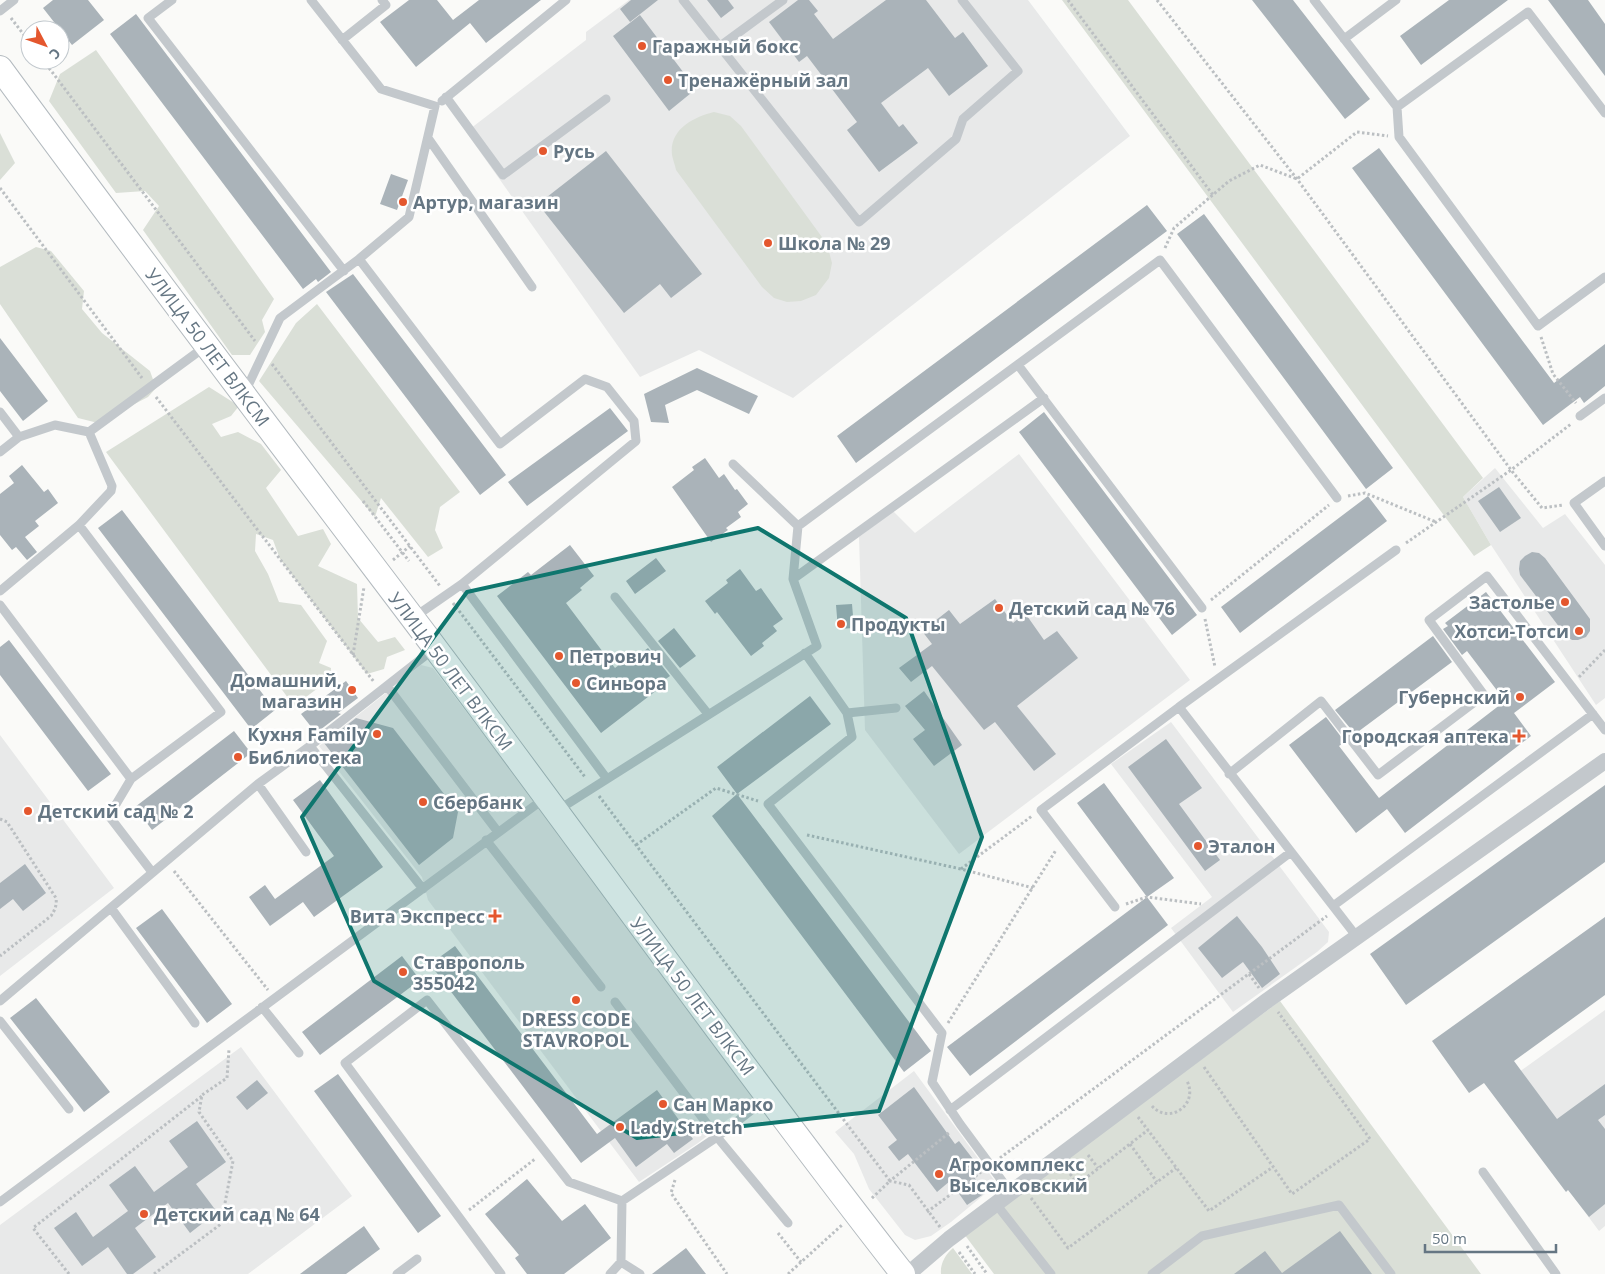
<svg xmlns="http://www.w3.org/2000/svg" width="1605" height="1274" font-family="'Open Sans',sans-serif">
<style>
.built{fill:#e8e9e9}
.green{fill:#dadfd7}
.building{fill:#aab3b9}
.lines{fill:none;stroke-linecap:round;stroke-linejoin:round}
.secondary-casing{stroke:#b3babf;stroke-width:26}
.path{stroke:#bbbfc2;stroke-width:3;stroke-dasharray:2.5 2.5;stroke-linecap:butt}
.lane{stroke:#c3c8cc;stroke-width:9}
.street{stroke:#c3c8cc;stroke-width:16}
.secondary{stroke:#fff;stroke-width:24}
.marked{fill:#0f766e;fill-opacity:0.2;stroke:#0f766e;stroke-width:4;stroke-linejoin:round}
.poi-dot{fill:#e4572e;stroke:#fff;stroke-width:2}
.labels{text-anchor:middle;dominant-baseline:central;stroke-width:5;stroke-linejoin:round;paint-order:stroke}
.poi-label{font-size:18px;font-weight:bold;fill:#657683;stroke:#fff;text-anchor:start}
.street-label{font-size:18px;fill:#657683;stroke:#fff}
</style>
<rect width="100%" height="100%" fill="#fafaf8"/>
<!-- built -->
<path class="built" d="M 629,0 L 1028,0 L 1130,136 L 793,398 L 699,350 L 640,377 L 466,132 L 586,40 L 586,32 Z
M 1019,454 L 1190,680 L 959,854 L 865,730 L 859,537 L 893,511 L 915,533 Z
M 1495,468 L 1543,528 L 1565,514 L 1605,565 L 1605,698 L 1596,705 L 1491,545 L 1463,497 Z
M 421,665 L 433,668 L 752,1088 L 752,1100 L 698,1143 L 639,1182 L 428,900 L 422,877 L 319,746 Z
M 1171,722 L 1329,932 L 1328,942 L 1317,952 L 1233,1012 L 1171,928 L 1212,897 L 1111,764 Z
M 0,735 L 114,888 L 0,976 Z
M 1605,1010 L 1605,1226 L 1599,1231 L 1494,1090 Z
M 241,1047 L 352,1196 L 248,1274 L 0,1274 L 0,1225 Z
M 914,1071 L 997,1184 L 951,1222 L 931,1236 L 915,1240 L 905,1235 L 869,1189 L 854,1154 L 835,1132 Z"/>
<!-- green -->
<path class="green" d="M 1062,0 L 1128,0 L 1483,478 L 1463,497 L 1491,545 L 1474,556 Z
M 96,50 L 274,299 L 262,320 L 265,332 L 250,355 L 232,355 L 143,230 L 159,206 L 145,191 L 116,193 L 49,101 L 60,74 Z
M 714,112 L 730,116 L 741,126 L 827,244 L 832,263 L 829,278 L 816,295 L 801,301 L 787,302 L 774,298 L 762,287 L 676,170 C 675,165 673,160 672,155 C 669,129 694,117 714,112 Z
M 0,133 L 15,163 L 0,180 Z
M 36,247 L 51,251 L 84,291 L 82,309 L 102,333 L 150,371 L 156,388 L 148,397 L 98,423 L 78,418 L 0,304 L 0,267 Z
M 317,304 L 460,492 L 440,507 L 435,530 L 443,548 L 428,557 L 381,498 L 375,517 L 259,381 L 296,323 Z
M 209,387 L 239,406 L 231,416 L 212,424 L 221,437 L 238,432 L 261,444 L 281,470 L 266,488 L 298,536 L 323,529 L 331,544 L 318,566 L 357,584 L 358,618 L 378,642 L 395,637 L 405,650 L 387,657 L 384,669 L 367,674 L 280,559 L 273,540 L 256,534 L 255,551 L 268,574 L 279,602 L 301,605 L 327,641 L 319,663 L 331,668 L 330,679 L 294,706 L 106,452 Z
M 1280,1001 L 1481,1274 L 994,1274 L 964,1234 Z
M 953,1248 L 972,1274 L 941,1274 C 940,1264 945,1255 953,1248 Z"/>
<!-- building -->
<path class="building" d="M 53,0 L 88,0 L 104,20 L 72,45 L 43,8 Z
M 409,0 L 437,0 L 453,20 L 479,0 L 541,0 L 486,43 L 470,23 L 416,67 L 380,22 Z
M 631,0 L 658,0 L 630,22 L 620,9 Z
M 707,0 L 728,0 L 734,8 L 721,18 Z
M 798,0 L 809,0 L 818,11 L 814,14 L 833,39 L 886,0 L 926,0 L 955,38 L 963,32 L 988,66 L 949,96 L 928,68 L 881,103 L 899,127 L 903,124 L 918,143 L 879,172 L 847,130 L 857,122 L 807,56 L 799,62 L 769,22 Z
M 1252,0 L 1293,0 L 1370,99 L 1345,119 Z
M 1449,0 L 1508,0 L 1421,65 L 1400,36 Z
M 1548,0 L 1588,0 L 1605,24 L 1605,76 Z
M 136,14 L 331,272 L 318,282 L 316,279 L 303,289 L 110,34 Z
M 640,15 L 696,89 L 669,111 L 613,36 Z
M 1379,148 L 1554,383 L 1605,344 L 1605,386 L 1584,403 L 1580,397 L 1543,425 L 1352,168 Z
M 606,151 L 702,274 L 671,298 L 660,284 L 624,313 L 538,204 Z
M 391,174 L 408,180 L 397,210 L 380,204 Z
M 1147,205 L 1167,231 L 856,463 L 837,436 Z
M 1204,214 L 1393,468 L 1366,489 L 1177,234 Z
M 353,274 L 506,475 L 480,495 L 326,292 Z
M 0,338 L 48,401 L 23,421 L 0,391 Z
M 697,368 L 758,396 L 749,414 L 697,390 L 665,405 L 669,423 L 651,422 L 644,394 Z
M 610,408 L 628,431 L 527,506 L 508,482 Z
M 1044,412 L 1197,615 L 1172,635 L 1019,432 Z
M 705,458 L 719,478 L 724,474 L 735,490 L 737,489 L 748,504 L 738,512 L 741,517 L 726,528 L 728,530 L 711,542 L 672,487 L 694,470 L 692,467 Z
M 22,465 L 44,492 L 48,489 L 58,503 L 35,521 L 39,526 L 25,537 L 37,552 L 27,560 L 16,547 L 12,550 L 0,535 L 0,494 L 14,483 L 9,476 Z
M 1499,487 L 1521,518 L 1500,532 L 1478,501 Z
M 1368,496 L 1387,521 L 1240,633 L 1221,607 Z
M 122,510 L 275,710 L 251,729 L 98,528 Z
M 570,545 L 594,576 L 580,588 L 582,590 L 566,603 L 615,668 L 629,657 L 632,660 L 648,648 L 670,676 L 654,687 L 657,690 L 601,733 L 497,596 L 528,572 L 531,575 Z
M 1532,552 L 1539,553 L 1545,558 L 1590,619 L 1590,631 L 1586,637 L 1578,640 L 1572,640 L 1566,636 L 1520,575 L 1519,569 L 1520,561 L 1525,556 Z
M 656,558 L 666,571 L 635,594 L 626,581 Z
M 740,569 L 756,591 L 761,588 L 783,619 L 773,626 L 777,631 L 762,643 L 764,646 L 751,656 L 717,612 L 715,614 L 705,601 L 728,583 L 726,580 Z
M 1486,592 L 1555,682 L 1514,713 L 1531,736 L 1405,833 L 1387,809 L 1356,833 L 1289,745 L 1326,717 L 1345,742 L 1339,746 L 1379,798 L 1505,701 L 1467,651 L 1462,655 L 1443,629 L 1448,626 L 1445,623 Z
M 995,599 L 1013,623 L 1025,613 L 1044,640 L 1057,631 L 1078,658 L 1017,706 L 1056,754 L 1034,771 L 995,722 L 984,730 L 932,666 L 911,682 L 899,668 L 932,644 L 922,631 L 949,610 L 960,624 Z
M 852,604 L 854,628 L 838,629 L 836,605 Z
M 674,628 L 696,656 L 680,668 L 658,641 Z
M 1433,636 L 1452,662 L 1355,734 L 1335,710 Z
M 9,640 L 111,774 L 88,791 L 0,675 L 0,647 Z
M 346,681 L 358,698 L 338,713 L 341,714 L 316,733 L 301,714 Z
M 924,691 L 962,745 L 934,766 L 913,739 L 925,730 L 905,706 Z
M 810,696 L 831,724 L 737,794 L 717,767 Z
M 356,718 L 393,728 L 458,812 L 453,838 L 419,865 L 324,743 Z
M 234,731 L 251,753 L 152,830 L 135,807 Z
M 1166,739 L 1202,788 L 1179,804 L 1220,860 L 1205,871 L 1128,767 Z
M 320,780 L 383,867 L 314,917 L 303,902 L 270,926 L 249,897 L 265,885 L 275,899 L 334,856 L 293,800 Z
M 1104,783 L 1174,878 L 1147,897 L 1077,803 Z
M 1605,785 L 1605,862 L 1406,1005 L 1370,954 Z
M 737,794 L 931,1051 L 904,1072 L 712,816 Z
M 25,864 L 46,893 L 23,911 L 13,899 L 0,909 L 0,883 Z
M 1147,897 L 1168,925 L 970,1076 L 947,1047 Z
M 162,909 L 232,1004 L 207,1023 L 136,928 Z
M 1237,916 L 1262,947 L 1280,974 L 1262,988 L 1243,962 L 1222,978 L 1198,948 Z
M 1605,917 L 1605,995 L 1514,1061 L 1557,1119 L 1605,1084 L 1605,1115 L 1598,1120 L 1605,1129 L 1605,1204 L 1589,1217 L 1568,1190 L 1566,1192 L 1484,1083 L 1469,1093 L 1432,1041 Z
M 455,946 L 597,1134 L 657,1090 L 693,1139 L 674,1153 L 667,1144 L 636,1167 L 615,1138 L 581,1163 L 430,964 Z
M 402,956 L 420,980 L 320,1055 L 302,1032 Z
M 36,998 L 110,1092 L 84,1112 L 10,1018 Z
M 338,1074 L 441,1216 L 418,1233 L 314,1091 Z
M 257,1080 L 268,1093 L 247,1110 L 236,1097 Z
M 914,1087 L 955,1144 L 959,1141 L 976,1163 L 968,1168 L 985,1193 L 967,1205 L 950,1181 L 937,1192 L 908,1154 L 899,1161 L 888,1147 L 897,1140 L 878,1115 Z
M 197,1121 L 226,1162 L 196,1184 L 217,1212 L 190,1233 L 168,1203 L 135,1228 L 156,1257 L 133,1274 L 127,1274 L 108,1247 L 82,1266 L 54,1228 L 76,1212 L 93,1237 L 128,1211 L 109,1185 L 135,1166 L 154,1192 L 188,1167 L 169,1141 Z
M 527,1179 L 562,1221 L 585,1204 L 611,1238 L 564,1274 L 527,1274 L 515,1258 L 519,1255 L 485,1214 Z
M 364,1226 L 380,1249 L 346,1274 L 300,1274 Z
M 1340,1231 L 1372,1274 L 1234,1274 L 1265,1251 L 1282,1273 Z
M 686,1248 L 706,1274 L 652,1274 Z"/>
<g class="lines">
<!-- secondary casing -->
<g class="secondary-casing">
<path id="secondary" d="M 0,68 C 143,263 290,456 436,649 C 592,857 743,1069 903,1274"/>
</g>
<!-- path -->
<path class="path" d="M 1068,0 L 1213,195
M 1157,0 L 1297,179 L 1511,470 L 1542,508 L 1563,505
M 11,18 L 30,43
M 43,60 L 255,341
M 0,188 L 142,378
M 1165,248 L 1174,228 L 1229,181 L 1260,165 L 1297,179 L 1357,132 L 1388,136
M 1541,337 L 1553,374 L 1576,403
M 272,364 L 440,586
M 156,397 L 374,682
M 1348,496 L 1365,493 L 1436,522
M 363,501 L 409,561
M 1406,543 L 1511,470 L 1571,424
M 393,560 L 410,546
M 1211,600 L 1329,505
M 453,603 L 585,777
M 1205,619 L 1215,667
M 353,655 L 364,587
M 1579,677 L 1605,650
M 599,796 L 890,1181 L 871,1199
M 0,819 L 7,822 L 56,898 C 57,905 55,910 51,916 L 0,956
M 807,835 L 961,869 L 1033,888
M 636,845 L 716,788 L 758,801
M 961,869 L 1032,816
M 174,871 L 268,990
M 1126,904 L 1147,897 L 1201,904
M 1249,974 L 1259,988
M 948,1023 L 1056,850
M 1204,1067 L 1292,1194 L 1370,1139 L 1278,1012
M 1152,1106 C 1169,1125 1199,1105 1187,1081
M 1138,1117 L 1209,1211 L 1273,1167
M 1130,1144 L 1157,1182
M 1088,1155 L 1098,1168
M 1000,1158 L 1327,916
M 1067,1170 L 1078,1184 L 1148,1130
M 675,1180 L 671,1193 L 727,1274
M 1031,1198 L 1068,1248 L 1176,1168
M 469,1210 L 535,1159
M 927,1212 L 981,1172
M 940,1227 L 909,1185 L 890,1181 L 950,1132
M 778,1233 L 801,1262
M 967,1246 L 987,1274
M 959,1252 L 975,1274
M 69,1274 L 33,1228 L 202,1096
M 154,1274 L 221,1224 L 233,1161 L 199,1112 L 202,1095 L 227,1078 L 229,1049
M 788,1274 L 842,1225"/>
<!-- lane -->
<path class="lane" d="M 172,0 L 148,18 L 344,271
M 683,0 L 859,222 L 956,139 L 963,119 L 1018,71 L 962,0
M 1314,0 L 1397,107 L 1399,137 L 1538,326 L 1605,277
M 0,11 L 14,0
M 1344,39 L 1396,0
M 342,40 L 386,5 L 382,0
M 719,47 L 783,0
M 446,97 L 503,175 L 606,99
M 442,101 L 566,0
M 1397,107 L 1528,12 L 1605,113
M 428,138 L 532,287
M 359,259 L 500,444 L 585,379 L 607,387 L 634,421 L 636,441 L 462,584 L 413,618
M 1018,365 L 1202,608
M 245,392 L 280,318 L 359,259 L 409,217 L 435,106 L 381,89 L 311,0
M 0,412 L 19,437 L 55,425 L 89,432
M 1580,416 L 1605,398
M 0,452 L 19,437
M 733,464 L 798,526
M 1605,481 L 1574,503 L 1605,546
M 79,525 L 221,712 L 131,779 L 109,816 L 152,872
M 793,579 L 1044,398
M 462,584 L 607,779
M 0,591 L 79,525 L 111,491 L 112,486 L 89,432 L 206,346
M 615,597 L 708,714
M 0,605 L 131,779
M 805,653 L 847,713 L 852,737 L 768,804 L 942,1033 L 932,1082 L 960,1124 L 1011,1193
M 387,686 L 498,832
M 1179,707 L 1396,550
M 847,713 L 896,708
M 310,746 L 423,889
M 1229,774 L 1321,701 L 1378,775 L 1484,695 L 1429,620 L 1487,576 L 1605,730
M 258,784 L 306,852
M 558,810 L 817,646 L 793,579 L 798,526 L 1160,260 L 1337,498
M 486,840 L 601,987
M 1333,906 L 1593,714
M 1115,907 L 1041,810 L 1179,707 L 1357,937
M 111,908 L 195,1023
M 0,1001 L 258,784 L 310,746 L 435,648
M 615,1002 L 717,1137 L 788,1223
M 262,1007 L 299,1053
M 0,1021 L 69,1109
M 950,1110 L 1291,852
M 1483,1172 L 1556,1274
M 0,1202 L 545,798
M 996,1204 L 1051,1274
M 621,1262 L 622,1201 L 717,1137 L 767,1098
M 397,1274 L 417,1259
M 501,1274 L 345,1063 L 427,1000 L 569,1182 L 622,1201
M 610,1274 L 621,1262 L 640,1274
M 1152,1274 L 1202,1236 L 1339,1205 L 1391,1274"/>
<!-- street -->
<path class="street" d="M 908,1274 L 949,1239 L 1268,1000 L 1605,761"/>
<!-- secondary -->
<use href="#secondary" class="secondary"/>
</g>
<!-- marked area -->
<path class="marked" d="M 758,528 L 906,618 L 982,837 L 879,1111 L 637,1138 L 374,981 L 302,817 L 467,592 Z"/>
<!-- markers -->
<g class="poi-dot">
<circle cx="642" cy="46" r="5"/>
<circle cx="668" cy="80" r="5"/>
<circle cx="543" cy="151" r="5"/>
<circle cx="403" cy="202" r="5"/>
<circle cx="768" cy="243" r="5"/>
<circle cx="1565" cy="602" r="5"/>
<circle cx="999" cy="608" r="5"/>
<circle cx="841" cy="624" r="5"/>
<circle cx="1579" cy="631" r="5"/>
<circle cx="559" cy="656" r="5"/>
<circle cx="576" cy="683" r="5"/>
<circle cx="352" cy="690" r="5"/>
<circle cx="1520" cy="697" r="5"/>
<circle cx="377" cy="734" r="5"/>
<path d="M1516.5 728.5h5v5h5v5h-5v5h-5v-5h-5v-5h5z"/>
<circle cx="238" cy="757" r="5"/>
<circle cx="423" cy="802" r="5"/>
<circle cx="28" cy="811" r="5"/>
<circle cx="1198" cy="846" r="5"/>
<path d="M492.5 908.5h5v5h5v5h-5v5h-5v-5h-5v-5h5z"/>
<circle cx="403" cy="972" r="5"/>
<circle cx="576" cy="1000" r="5"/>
<circle cx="663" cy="1104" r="5"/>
<circle cx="620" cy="1127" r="5"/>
<circle cx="939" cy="1174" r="5"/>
<circle cx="144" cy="1214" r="5"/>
</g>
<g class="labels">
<!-- poi labels -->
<g class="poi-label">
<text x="652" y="46">Гаражный бокс</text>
<text x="678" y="80">Тренажёрный зал</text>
<text x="553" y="151">Русь</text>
<text x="413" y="202">Артур, магазин</text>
<text x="778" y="243">Школа № 29</text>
<text x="1555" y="602" text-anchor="end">Застолье</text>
<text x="1009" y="608">Детский сад № 76</text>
<text x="851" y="624">Продукты</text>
<text x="1569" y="631" text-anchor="end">Хотси-Тотси</text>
<text x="569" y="656">Петрович</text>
<text x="342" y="680" text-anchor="end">Домашний,<tspan x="342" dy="21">магазин</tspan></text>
<text x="586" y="683">Синьора</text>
<text x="1510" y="697" text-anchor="end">Губернский</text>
<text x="367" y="734" text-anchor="end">Кухня Family</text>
<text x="1509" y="736" text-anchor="end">Городская аптека</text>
<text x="248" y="757">Библиотека</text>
<text x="433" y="802">Сбербанк</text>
<text x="38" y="811">Детский сад № 2</text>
<text x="1208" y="846">Эталон</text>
<text x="485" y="916" text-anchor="end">Вита Экспресс</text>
<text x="413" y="962">Ставрополь<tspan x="413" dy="21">355042</tspan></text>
<text x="576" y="1019" text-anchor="middle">DRESS CODE<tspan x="576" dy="21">STAVROPOL</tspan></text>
<text x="673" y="1104">Сан Марко</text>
<text x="630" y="1127">Lady Stretch</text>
<text x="949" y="1164">Агрокомплекс<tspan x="949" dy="21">Выселковский</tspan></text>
<text x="154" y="1214">Детский сад № 64</text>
</g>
<!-- street labels -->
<g class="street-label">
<text transform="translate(208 347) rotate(53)">УЛИЦА 50 ЛЕТ ВЛКСМ</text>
<text transform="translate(451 671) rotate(53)">УЛИЦА 50 ЛЕТ ВЛКСМ</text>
<text transform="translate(693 996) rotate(53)">УЛИЦА 50 ЛЕТ ВЛКСМ</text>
</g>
</g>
<!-- north arrow -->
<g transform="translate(45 45) rotate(131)"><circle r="24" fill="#ffffff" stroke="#c1c8cd"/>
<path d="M0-4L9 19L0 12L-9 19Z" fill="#e4572e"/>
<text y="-8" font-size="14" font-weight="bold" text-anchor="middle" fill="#657683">С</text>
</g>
<!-- scale -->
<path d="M1425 1244v8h131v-8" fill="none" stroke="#657683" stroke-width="2.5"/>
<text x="1432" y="1244" font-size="15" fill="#657683" stroke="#ffffff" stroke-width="4" paint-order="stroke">50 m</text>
</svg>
